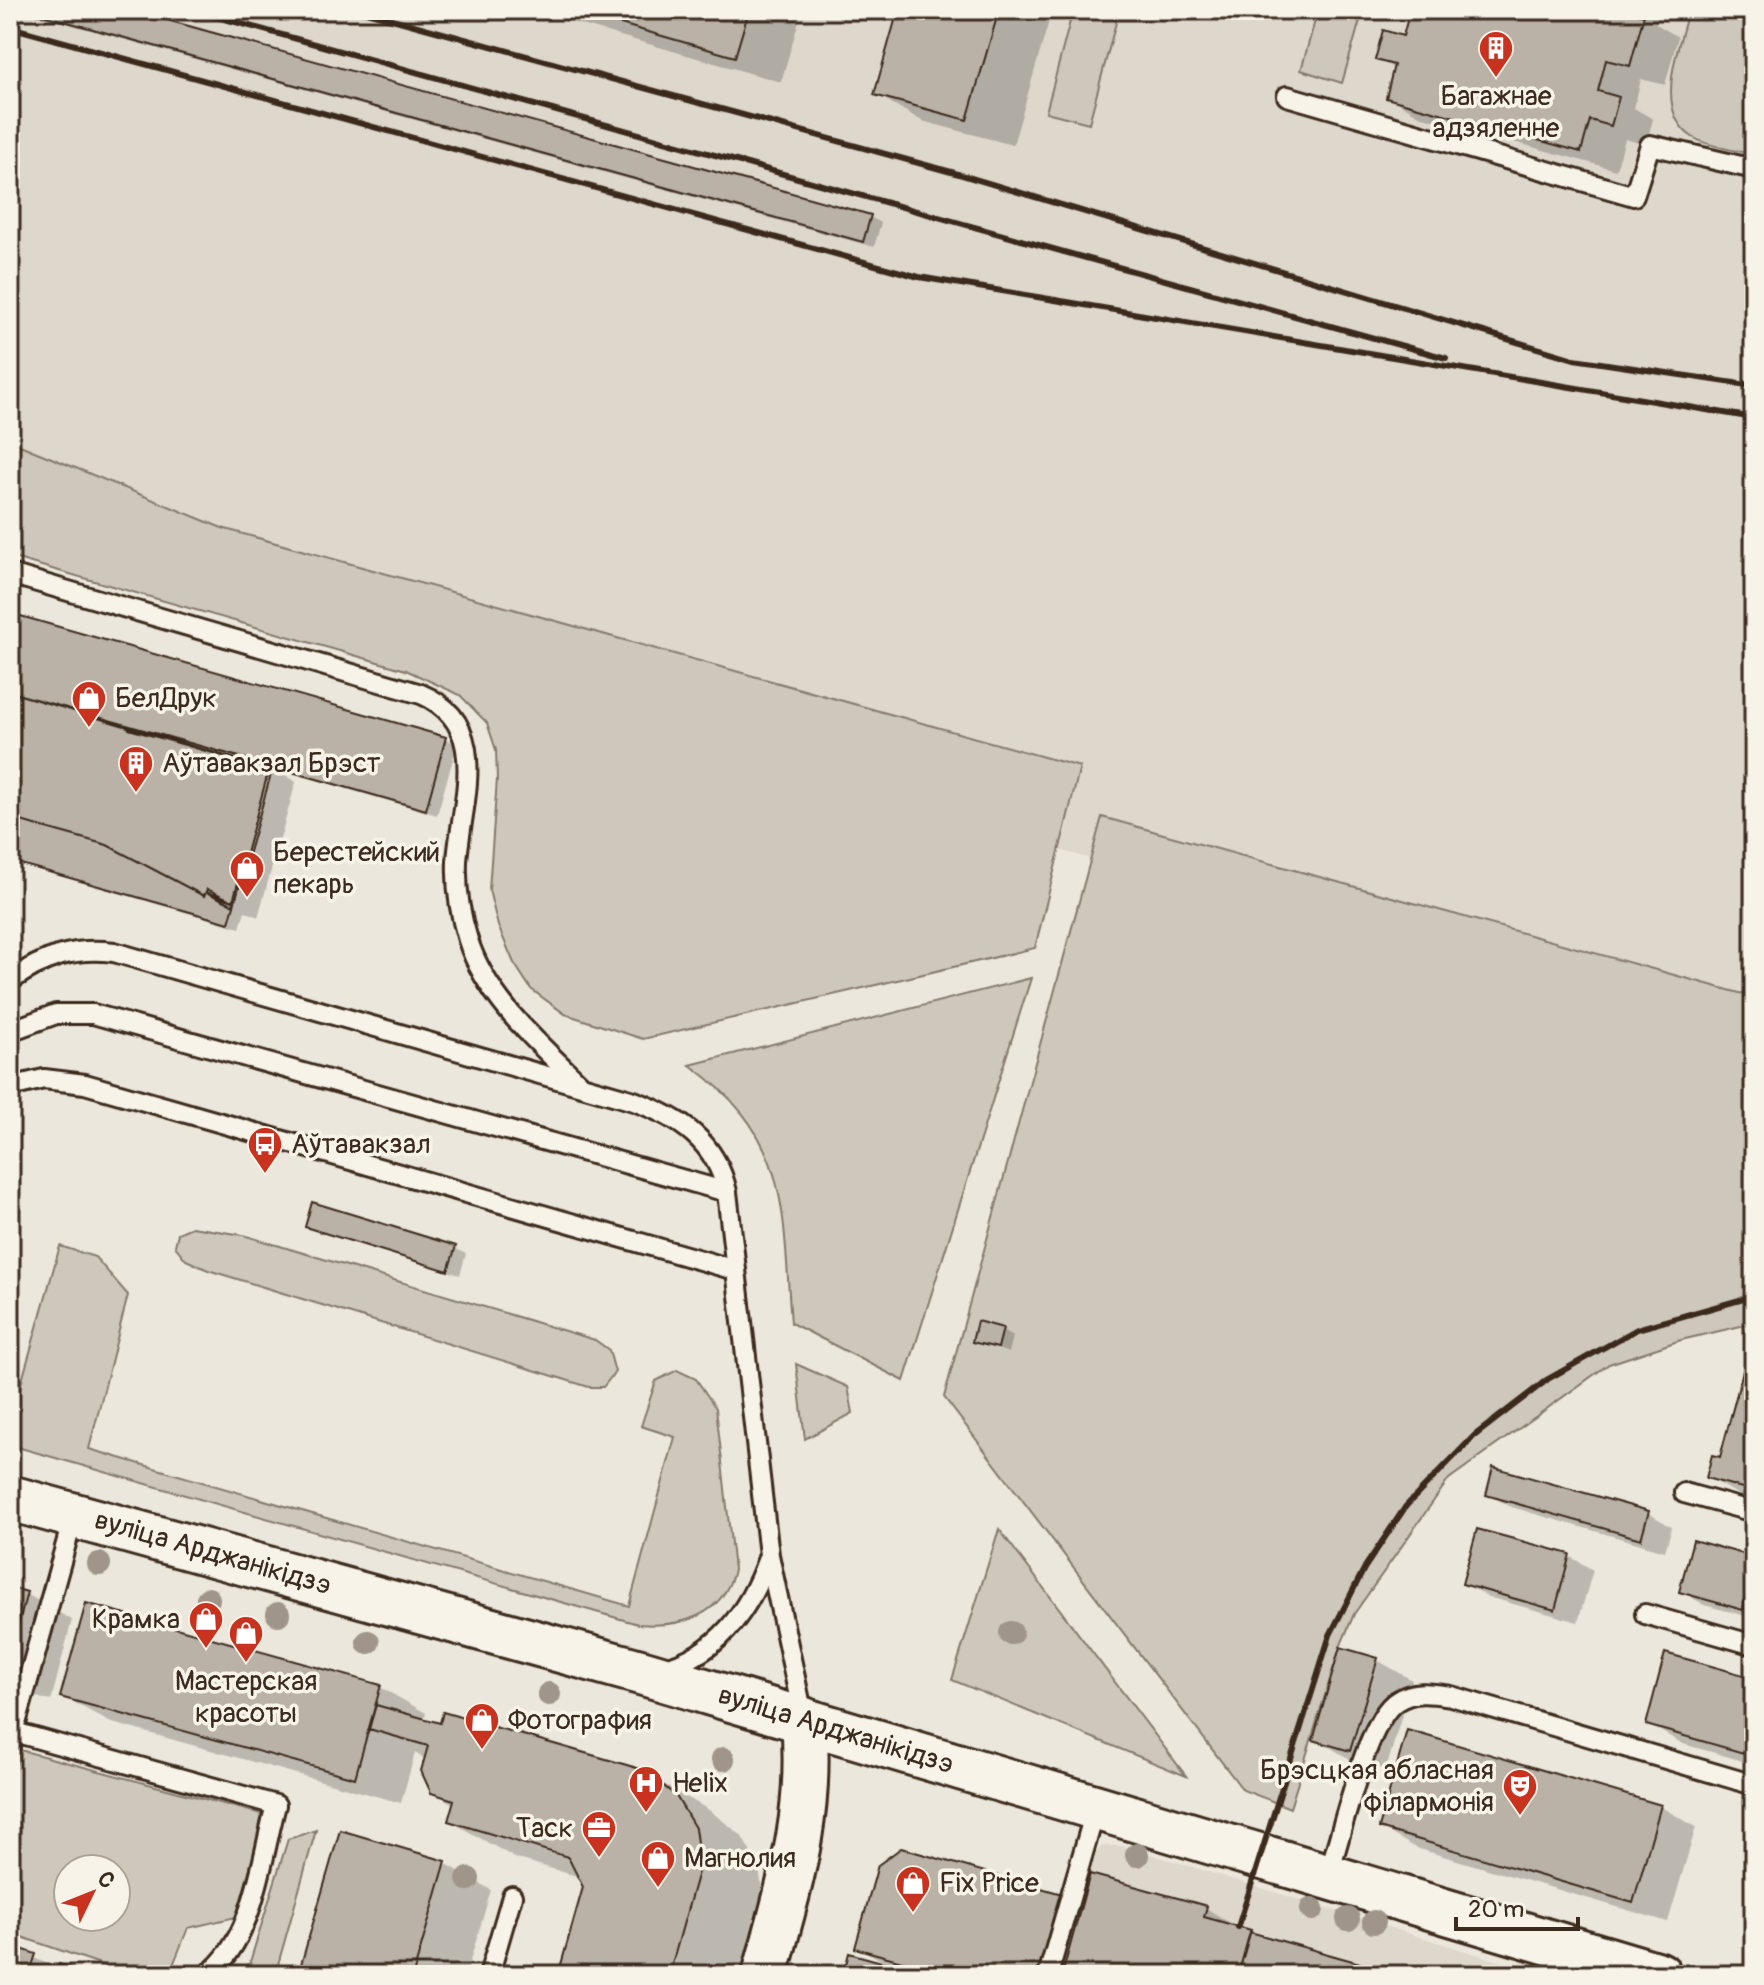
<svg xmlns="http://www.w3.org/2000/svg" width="1764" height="1985" font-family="Pangolin,sans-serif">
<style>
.built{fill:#ddd7cc}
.green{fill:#cec8bc;stroke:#84796d;stroke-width:2;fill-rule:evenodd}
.shadow{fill:#0003}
.building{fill:#bab2a7;stroke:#3b2a1e;stroke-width:2}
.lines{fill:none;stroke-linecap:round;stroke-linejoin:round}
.service-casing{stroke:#3b2a1e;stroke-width:24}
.secondary-casing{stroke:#3b2a1e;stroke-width:50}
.service{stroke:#f7f3e8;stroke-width:18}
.secondary{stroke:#f7f3e8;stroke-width:44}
.rail{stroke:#3b2a1e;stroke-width:6}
.tree{fill:#9f958a}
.labels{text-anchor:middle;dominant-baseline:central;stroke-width:7;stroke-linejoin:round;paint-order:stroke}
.poi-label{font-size:28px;fill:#3b2a1e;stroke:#f7f3e8;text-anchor:start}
.street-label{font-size:28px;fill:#3b2a1e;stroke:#f7f3e8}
</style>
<rect width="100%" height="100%" fill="#ece7dc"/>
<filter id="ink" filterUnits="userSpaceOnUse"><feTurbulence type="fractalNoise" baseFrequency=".0125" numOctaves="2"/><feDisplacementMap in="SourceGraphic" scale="16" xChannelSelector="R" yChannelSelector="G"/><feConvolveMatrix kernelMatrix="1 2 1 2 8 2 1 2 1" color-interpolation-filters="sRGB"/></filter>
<g filter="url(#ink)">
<!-- built -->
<path class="built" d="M 10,10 L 1754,10 L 1754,1323 L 1722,1036 L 10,556 Z
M 1102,1846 L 1124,1846 L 1544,1975 L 1062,1975 L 1093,1858 Z"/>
<!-- green -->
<path class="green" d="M 1073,10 L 1098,10 L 1118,15 L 1089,123 L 1046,112 Z
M 1318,10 L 1363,10 L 1342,83 L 1301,70 Z
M 1688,10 L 1754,10 L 1754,155 C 1736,150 1710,147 1694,138 C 1651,112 1680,47 1688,10 Z
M 10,441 L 222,528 L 1080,767 L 1035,948 L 643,1039 L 565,1014 L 531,989 L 514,963 L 498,926 L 489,890 L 497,779 L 496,750 L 487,723 L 460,695 L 406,670 L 10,557 Z
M 1102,817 L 1754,997 L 1754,1323 L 1681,1340 L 1609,1364 L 1449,1479 L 1354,1614 L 1340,1647 L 1290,1808 L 1243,1790 L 944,1397 Z
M 1031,978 L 904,1381 L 791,1323 C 782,1210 792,1138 690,1065 Z
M 192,1227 L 243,1235 L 595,1340 L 609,1350 L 615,1372 L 603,1387 L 589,1387 L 208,1270 L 186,1260 L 175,1246 L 178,1233 Z
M 60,1246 L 95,1257 L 128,1295 L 89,1449 L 629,1606 L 675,1437 L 641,1426 L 656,1381 L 677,1370 L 696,1379 L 716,1408 L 734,1570 C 723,1616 681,1628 638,1624 L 10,1445 L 10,1423 Z
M 796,1364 L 848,1387 L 853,1413 L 805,1439 Z
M 999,1529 L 1186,1776 L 952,1680 Z
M 20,1750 L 265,1815 L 236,1917 L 188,1928 L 169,1975 L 132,1975 L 10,1933 L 10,1787 ZM 68,1869 L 116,1869 L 116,1917 L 68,1917 Z
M 316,1830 L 275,1975 L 246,1975 L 288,1839 Z"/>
<!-- shadow -->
<path class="shadow" d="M 18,10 L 124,10 L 870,217 L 881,223 L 874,247 Z
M 530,10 L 802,10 L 781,82 Z
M 900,10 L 1063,10 L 1061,17 L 1051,14 L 1013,145 L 922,121 L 876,94 Z
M 1407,10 L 1660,10 L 1656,24 L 1678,37 L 1665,85 L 1641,79 L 1634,108 L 1653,119 L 1646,145 L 1625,139 L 1616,170 L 1423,117 L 1388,97 L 1395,69 L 1378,59 L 1404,39 L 1412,12 Z
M 10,615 L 446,739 L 457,745 L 437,815 L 275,768 L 296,782 L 258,917 L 245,911 L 240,928 L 10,862 Z
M 307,1226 L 455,1248 L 466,1254 L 460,1275 Z
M 1002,1330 L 1013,1336 L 1009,1353 L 975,1341 Z
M 1745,1369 L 1754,1372 L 1754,1504 L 1708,1477 L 1721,1460 Z
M 1488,1494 L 1648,1513 L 1672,1527 L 1665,1551 L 1511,1507 Z
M 1479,1531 L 1569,1556 L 1593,1570 L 1578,1622 L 1488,1597 L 1464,1583 Z
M 1694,1543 L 1754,1559 L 1754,1618 L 1704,1605 L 1681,1591 Z
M 10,1589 L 26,1594 L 72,1620 L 51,1701 L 17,1692 L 10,1721 Z
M 1377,1660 L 1412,1680 L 1386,1770 L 1350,1759 L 1315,1739 Z
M 1754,1679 L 1754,1764 L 1683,1744 L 1648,1724 Z
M 380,1687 L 426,1713 L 424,1721 L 643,1772 L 709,1810 L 741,1835 L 759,1867 L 764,1904 L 744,1975 L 560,1975 L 585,1887 L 580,1877 L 515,1858 L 450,1821 L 455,1805 L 433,1792 L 426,1760 L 415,1753 L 401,1803 L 109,1722 L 63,1696 Z
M 1408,1733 L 1661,1807 L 1696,1827 L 1668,1922 L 1416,1848 L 1381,1828 Z
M 445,1863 L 491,1890 L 466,1975 L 300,1975 Z
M 1061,1896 L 1083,1908 L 1206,1908 L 1241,1930 L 1399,1975 L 845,1975 L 888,1964 L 857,1947 Z
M 10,1947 L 59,1969 L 85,1975 L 10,1975 Z"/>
<!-- building -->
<path class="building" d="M 24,10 L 131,10 L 871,215 L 863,242 Z
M 572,10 L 749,10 L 735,57 Z
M 898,10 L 999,10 L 967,120 L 874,95 Z
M 1410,10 L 1627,10 L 1644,15 L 1630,66 L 1606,60 L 1598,91 L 1619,97 L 1611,126 L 1590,120 L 1581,152 L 1386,98 L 1394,65 L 1375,60 L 1383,30 L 1403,36 Z
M 10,613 L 446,737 L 426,810 L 10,692 Z
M 10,692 L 269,769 L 233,901 L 207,889 L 204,896 L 107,845 L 10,818 Z
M 130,726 L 273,767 L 234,905 L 206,892 L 233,901 L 269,769 L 129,729 Z
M 10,818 L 107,845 L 204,896 L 206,892 L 234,905 L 229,923 L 10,861 Z
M 312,1202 L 456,1246 L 448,1271 L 305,1227 Z
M 977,1321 L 1003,1328 L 998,1348 L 972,1342 Z
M 1744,1367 L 1754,1370 L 1753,1491 L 1706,1478 L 1712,1455 L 1720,1457 Z
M 1493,1467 L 1649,1511 L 1641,1539 L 1486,1495 Z
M 1477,1529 L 1570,1554 L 1555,1610 L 1462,1584 Z
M 1693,1540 L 1754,1557 L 1743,1610 L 1679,1592 Z
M 10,1587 L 27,1592 L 10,1657 Z
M 86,1603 L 381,1685 L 355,1778 L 60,1697 Z
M 1340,1647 L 1378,1658 L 1350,1751 L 1313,1740 Z
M 1665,1653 L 1754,1678 L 1754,1756 L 1646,1725 Z
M 376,1705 L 440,1723 L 443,1712 L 644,1770 L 676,1796 L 695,1828 L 700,1865 L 669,1975 L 558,1975 L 583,1887 L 568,1857 L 448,1821 L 454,1800 L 431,1793 L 421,1771 L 428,1746 L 369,1729 Z
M 1407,1730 L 1661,1805 L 1633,1903 L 1379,1828 Z
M 340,1830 L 446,1861 L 413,1975 L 298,1975 Z
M 901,1848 L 1062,1894 L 1040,1975 L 952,1975 L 855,1948 L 878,1865 Z
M 1090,1874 L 1207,1906 L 1204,1917 L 1251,1930 L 1238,1975 L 1062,1975 Z
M 1250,1932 L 1402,1975 L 1238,1975 Z
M 10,1945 L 36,1954 L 29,1975 L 10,1975 Z
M 849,1953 L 929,1975 L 843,1975 Z
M 59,1964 L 91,1975 L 55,1975 Z"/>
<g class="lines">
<!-- service casing -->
<g class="service-casing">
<path id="service" d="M 1287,96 L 1634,196 L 1650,145 L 1754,169
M 10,574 L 421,694 C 493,724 461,802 457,861 C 456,888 460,915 468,940 C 486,998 537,1042 579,1083
M 10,981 C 43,957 74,947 114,952 L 634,1101 C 680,1118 716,1141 727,1192 L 769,1555 L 804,1720
M 10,1031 L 56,1014 L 93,1014 L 727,1192
M 10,1087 L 44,1079 L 85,1084 L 735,1270
M 1684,1493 L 1754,1512
M 1645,1614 L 1754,1645
M 661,1669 C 718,1655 749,1611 768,1558
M 14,1732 L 276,1805 C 261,1859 255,1939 207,1975
M 10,1745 L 74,1515
M 1327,1878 C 1341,1839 1366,1719 1397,1701 C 1414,1690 1431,1693 1451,1696 L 1754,1785
M 489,1975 L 512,1896
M 1048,1975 L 1096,1808"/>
</g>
<!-- secondary casing -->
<g class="secondary-casing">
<path id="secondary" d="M 10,1498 L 644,1673 L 1659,1975
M 765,1975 C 790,1882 812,1818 804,1720"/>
</g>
<!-- service -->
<use href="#service" class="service"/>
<!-- secondary -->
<use href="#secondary" class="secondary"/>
<!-- rail -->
<path class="rail" d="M 192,10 L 1446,358
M 359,10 L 955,173 L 1574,359 L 1754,386
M 10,27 L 919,277 L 1754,418
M 1238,1927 L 1330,1635 L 1365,1567 L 1406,1506 L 1474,1436 L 1548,1379 L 1637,1329 L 1754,1296"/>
</g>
<!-- trees -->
<g class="tree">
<circle cx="99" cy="1564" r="12"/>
<circle cx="208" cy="1599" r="12"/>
<circle cx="278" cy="1614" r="12"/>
<circle cx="1011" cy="1633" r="12"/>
<circle cx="368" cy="1642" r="12"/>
<circle cx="549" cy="1694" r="12"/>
<circle cx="723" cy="1759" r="12"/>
<circle cx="1137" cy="1855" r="12"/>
<circle cx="468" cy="1879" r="12"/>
<circle cx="1312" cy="1909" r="12"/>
<circle cx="1348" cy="1919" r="12"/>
<circle cx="1374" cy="1922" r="12"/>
</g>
</g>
<!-- icons -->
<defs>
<g id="building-pin" transform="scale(1.8)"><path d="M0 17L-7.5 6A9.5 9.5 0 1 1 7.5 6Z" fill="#c8321e" stroke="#f7f3e8"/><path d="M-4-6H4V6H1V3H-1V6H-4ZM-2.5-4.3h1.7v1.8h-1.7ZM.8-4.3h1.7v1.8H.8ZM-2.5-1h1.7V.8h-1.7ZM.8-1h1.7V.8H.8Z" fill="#fff"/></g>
<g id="shop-pin" transform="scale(1.8)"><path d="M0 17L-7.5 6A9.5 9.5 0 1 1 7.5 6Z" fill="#c8321e" stroke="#f7f3e8"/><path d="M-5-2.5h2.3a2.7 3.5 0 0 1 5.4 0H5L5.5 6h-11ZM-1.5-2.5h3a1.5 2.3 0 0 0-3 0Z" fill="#fff"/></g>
<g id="bus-pin" transform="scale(1.8)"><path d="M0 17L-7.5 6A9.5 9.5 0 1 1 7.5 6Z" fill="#c8321e" stroke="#f7f3e8"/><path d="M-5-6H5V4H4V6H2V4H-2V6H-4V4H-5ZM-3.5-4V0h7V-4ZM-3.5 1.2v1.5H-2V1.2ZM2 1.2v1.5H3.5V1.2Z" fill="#fff"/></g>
<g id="hospital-pin" transform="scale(1.8)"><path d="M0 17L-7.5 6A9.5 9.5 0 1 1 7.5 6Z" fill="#c8321e" stroke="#f7f3e8"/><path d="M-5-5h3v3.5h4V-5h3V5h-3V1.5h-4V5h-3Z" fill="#fff"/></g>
<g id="theatre-pin" transform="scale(1.8)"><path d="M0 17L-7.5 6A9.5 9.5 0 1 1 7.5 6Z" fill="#c8321e" stroke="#f7f3e8"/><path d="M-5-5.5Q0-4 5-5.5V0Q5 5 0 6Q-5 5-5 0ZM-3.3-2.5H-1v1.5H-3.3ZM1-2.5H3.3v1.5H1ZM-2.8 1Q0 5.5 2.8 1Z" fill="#fff"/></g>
<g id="office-pin" transform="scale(1.8)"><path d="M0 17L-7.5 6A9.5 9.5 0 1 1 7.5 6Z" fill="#c8321e" stroke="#f7f3e8"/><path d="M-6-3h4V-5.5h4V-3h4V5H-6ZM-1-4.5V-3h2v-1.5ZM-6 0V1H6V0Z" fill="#fff"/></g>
</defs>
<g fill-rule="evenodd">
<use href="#building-pin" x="1496" y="48"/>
<use href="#shop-pin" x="89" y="698"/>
<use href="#building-pin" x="136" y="763"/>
<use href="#shop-pin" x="247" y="868"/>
<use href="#bus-pin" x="265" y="1144"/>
<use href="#shop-pin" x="206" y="1619"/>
<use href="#shop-pin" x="246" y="1633"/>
<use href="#shop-pin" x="482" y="1720"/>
<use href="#hospital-pin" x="646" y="1783"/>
<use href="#theatre-pin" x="1520" y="1786"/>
<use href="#office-pin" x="599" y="1828"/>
<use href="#shop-pin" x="658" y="1858"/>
<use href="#shop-pin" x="913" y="1883"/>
</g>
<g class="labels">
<!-- poi labels -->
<g class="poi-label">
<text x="1496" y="96" text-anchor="middle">Багажнае<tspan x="1496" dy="32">адзяленне</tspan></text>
<text x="115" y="698">БелДрук</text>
<text x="162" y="763">Аўтавакзал Брэст</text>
<text x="273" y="852">Берестейский<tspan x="273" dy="32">пекарь</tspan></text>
<text x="291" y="1144">Аўтавакзал</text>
<text x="180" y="1619" text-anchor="end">Крамка</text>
<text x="246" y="1681" text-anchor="middle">Мастерская<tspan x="246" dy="32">красоты</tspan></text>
<text x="508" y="1720">Фотография</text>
<text x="1494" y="1770" text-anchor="end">Брэсцкая абласная<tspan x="1494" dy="32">філармонія</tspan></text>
<text x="672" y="1783">Helix</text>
<text x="573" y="1828" text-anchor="end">Таск</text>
<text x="684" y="1858">Магнолия</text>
<text x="939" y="1883">Fix Price</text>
</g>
<!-- street labels -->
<g class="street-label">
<text transform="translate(213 1553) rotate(16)">вуліца Арджанікідзэ</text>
<text transform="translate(836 1730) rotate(17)">вуліца Арджанікідзэ</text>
</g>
</g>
<!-- margin -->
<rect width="1764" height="1985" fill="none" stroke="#f7f3e8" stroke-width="40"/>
<rect x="20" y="20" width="1724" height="1945" fill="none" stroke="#3b2a1e" stroke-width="3" filter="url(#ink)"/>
<!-- north arrow -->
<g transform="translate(92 1893) rotate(47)"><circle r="38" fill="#f7f3e8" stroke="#aca397" stroke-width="2"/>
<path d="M0-6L14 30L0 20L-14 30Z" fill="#c8321e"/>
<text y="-12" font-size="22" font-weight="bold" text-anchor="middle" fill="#3b2a1e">С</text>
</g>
<!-- scale -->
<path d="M1456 1917v12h122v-12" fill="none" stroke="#3b2a1e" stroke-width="4"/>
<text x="1468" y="1917" font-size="24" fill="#3b2a1e" stroke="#f7f3e8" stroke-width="6" paint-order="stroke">20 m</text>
</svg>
